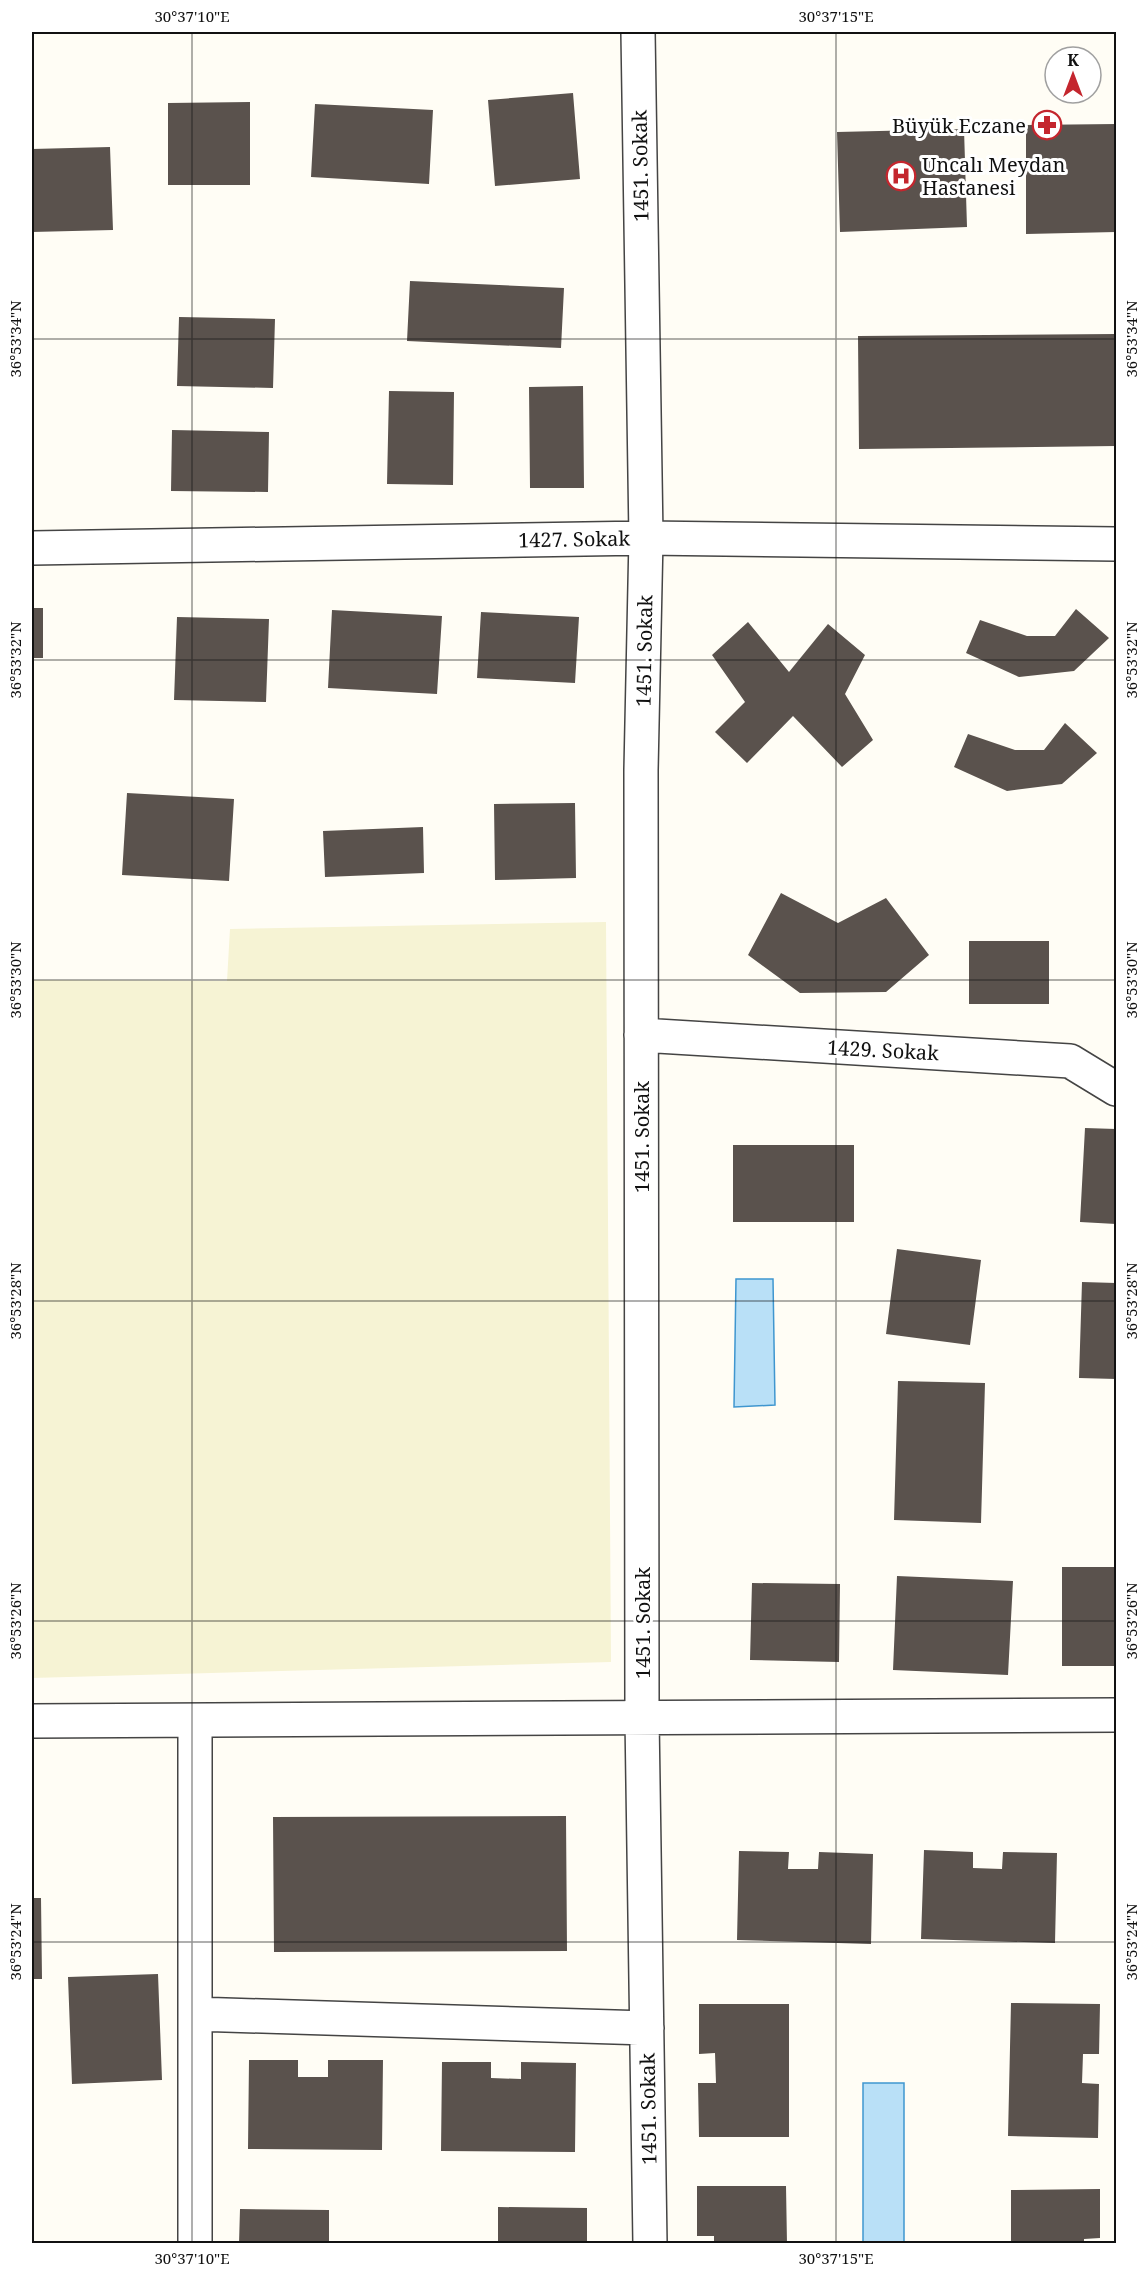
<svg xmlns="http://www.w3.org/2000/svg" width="1148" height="2275" font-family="'Noto Serif',serif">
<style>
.farmland{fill:#f6f3d4}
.water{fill:#b9e0f7;stroke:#3f96cf;stroke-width:1.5}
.building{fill:#5a524d}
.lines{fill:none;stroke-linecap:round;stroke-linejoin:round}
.minor-casing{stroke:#444;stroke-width:36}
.minor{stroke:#fff;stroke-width:33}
.ticks{fill:none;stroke:#111;stroke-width:1.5;stroke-opacity:0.45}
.labels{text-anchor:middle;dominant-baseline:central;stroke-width:6;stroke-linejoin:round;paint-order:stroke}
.poi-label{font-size:20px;fill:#111;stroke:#fff;text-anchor:end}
.street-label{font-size:20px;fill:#111;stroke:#fff}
.neatline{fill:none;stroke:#111;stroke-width:2}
.ticks-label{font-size:15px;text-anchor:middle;fill:#111}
</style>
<rect width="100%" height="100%" fill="#fffdf5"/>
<!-- farmland -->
<path class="farmland" d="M 606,922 L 611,1662 L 32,1678 L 32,980 L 227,981 L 230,929 Z"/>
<!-- water -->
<path class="water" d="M 736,1279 L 773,1279 L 775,1405 L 734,1407 Z
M 863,2083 L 904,2083 L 904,2243 L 863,2243 Z"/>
<!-- building -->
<path class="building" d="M 573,93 L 580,179 L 495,186 L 488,100 Z
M 250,102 L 250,185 L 168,185 L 168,103 Z
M 315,104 L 433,110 L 429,184 L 311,177 Z
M 1116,124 L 1116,232 L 1026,234 L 1026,125 Z
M 964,129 L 967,227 L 840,232 L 837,132 Z
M 110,147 L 113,230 L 32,232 L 32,149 Z
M 410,281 L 564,288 L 561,348 L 407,341 Z
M 179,317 L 275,319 L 273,388 L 177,386 Z
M 1116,334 L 1116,446 L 859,449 L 858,336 Z
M 583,386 L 584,488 L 530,488 L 529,387 Z
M 389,391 L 454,392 L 453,485 L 387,484 Z
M 172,430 L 269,432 L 268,492 L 171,491 Z
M 32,608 L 43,608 L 43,658 L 32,658 Z
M 1076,609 L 1109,638 L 1074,671 L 1019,677 L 966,653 L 980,620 L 1027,636 L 1055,636 Z
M 332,610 L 442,616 L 437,694 L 328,688 Z
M 481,612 L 579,617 L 575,683 L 477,678 Z
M 177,617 L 269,619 L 266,702 L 174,700 Z
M 748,622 L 789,672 L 828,624 L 865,655 L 845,694 L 873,740 L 842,767 L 793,716 L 747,763 L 715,732 L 745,702 L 712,655 Z
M 1065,723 L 1097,753 L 1062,784 L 1007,791 L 954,767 L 968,734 L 1015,750 L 1044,750 Z
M 127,793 L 234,799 L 229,881 L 122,875 Z
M 575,803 L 576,878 L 495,880 L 494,804 Z
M 423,827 L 424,873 L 325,877 L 323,831 Z
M 781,893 L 838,923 L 886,898 L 929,955 L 886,992 L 800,993 L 748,955 Z
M 969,941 L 1049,941 L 1049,1004 L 969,1004 Z
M 1085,1128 L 1116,1129 L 1116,1224 L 1080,1222 Z
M 733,1145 L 854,1145 L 854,1222 L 733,1222 Z
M 897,1249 L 981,1260 L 970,1345 L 886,1334 Z
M 1082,1282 L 1116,1283 L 1116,1379 L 1079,1378 Z
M 898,1381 L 985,1383 L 981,1523 L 894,1520 Z
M 1062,1567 L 1116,1567 L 1116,1666 L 1062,1666 Z
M 897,1576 L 1013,1581 L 1008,1675 L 893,1670 Z
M 752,1583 L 840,1584 L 839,1662 L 750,1660 Z
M 566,1816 L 567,1951 L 274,1952 L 273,1817 Z
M 924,1850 L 973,1852 L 973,1868 L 1002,1869 L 1003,1852 L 1057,1853 L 1055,1943 L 921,1939 Z
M 739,1851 L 789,1852 L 788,1869 L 818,1869 L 819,1852 L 873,1854 L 871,1944 L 737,1940 Z
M 32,1898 L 41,1898 L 42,1979 L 32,1979 Z
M 158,1974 L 162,2080 L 72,2084 L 68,1977 Z
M 1011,2003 L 1100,2004 L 1099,2054 L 1083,2054 L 1082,2083 L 1099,2084 L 1098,2138 L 1008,2136 Z
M 699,2004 L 789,2004 L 789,2137 L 699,2137 L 698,2083 L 716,2083 L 715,2053 L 699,2054 Z
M 249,2060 L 298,2060 L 298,2077 L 328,2077 L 328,2060 L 383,2060 L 382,2150 L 248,2149 Z
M 442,2062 L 491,2062 L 491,2078 L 521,2079 L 521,2062 L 576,2063 L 575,2152 L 441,2151 Z
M 697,2186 L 786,2186 L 787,2244 L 714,2244 L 714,2236 L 697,2236 Z
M 1100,2189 L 1100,2238 L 1084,2239 L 1084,2244 L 1011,2244 L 1011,2190 Z
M 498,2207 L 587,2208 L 587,2244 L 498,2244 Z
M 240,2209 L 329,2210 L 329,2244 L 239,2244 Z
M 100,2241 L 151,2241 L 151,2244 L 100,2244 Z"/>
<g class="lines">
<!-- minor casing -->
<g class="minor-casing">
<path id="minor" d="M 638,32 L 646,538 L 641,770 L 642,1718 L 650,2244
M 32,548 L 646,538 L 1116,544
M 641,1035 L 1070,1061 L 1116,1089
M 32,1721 L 1116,1715
M 195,1721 L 195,2244
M 195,2014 L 647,2028"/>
</g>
<!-- minor -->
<use href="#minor" class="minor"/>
</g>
<!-- ticks -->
<path class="ticks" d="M 192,32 L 192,2244M 836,32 L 836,2244M 32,339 L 1116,339M 32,660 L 1116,660M 32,980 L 1116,980M 32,1301 L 1116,1301M 32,1621 L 1116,1621M 32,1942 L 1116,1942"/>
<!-- icons -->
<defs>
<g id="pharmacy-ring" transform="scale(1.5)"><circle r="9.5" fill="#fff" stroke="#c4262e" stroke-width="1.5"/><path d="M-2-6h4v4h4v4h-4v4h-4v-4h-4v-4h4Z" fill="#c4262e"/></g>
<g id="hospital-ring" transform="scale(1.5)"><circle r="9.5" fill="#fff" stroke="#c4262e" stroke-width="1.5"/><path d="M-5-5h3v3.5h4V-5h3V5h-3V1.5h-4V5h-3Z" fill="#c4262e"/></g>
</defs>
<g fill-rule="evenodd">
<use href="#pharmacy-ring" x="1047" y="125"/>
<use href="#hospital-ring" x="901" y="176"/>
</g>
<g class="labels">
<!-- poi labels -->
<g class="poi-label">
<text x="1026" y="125">Büyük Eczane</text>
<text x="922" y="164" text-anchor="start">Uncalı Meydan<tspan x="922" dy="23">Hastanesi</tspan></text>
</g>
<!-- street labels -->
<g class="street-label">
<text transform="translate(640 166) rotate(-91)">1451. Sokak</text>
<text transform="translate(574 539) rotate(-1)">1427. Sokak</text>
<text transform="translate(644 651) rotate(-89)">1451. Sokak</text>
<text transform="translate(883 1050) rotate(3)">1429. Sokak</text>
<text transform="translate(641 1137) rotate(-90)">1451. Sokak</text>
<text transform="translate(642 1623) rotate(-90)">1451. Sokak</text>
<text transform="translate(648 2109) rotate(-91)">1451. Sokak</text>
</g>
</g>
<!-- border -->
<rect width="1148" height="2275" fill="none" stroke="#ffffff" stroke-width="66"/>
<!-- north arrow -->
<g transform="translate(1073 75)"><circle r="28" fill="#ffffff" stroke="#a0a0a0" stroke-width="1.5"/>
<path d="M0-4.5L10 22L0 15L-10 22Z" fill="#c4262e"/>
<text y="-9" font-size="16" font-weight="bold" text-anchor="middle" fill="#111111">K</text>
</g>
<rect x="33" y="33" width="1082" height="2209" class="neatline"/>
<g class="ticks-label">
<text x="192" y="22">30°37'10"E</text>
<text x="836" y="22">30°37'15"E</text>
<text transform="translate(16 339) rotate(-90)" y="5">36°53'34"N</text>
<text transform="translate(1132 339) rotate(-90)" y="5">36°53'34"N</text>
<text transform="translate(16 660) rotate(-90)" y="5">36°53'32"N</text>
<text transform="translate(1132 660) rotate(-90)" y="5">36°53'32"N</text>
<text transform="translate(16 980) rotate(-90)" y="5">36°53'30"N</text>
<text transform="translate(1132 980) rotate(-90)" y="5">36°53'30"N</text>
<text transform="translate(16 1301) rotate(-90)" y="5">36°53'28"N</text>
<text transform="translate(1132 1301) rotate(-90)" y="5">36°53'28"N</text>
<text transform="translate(16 1621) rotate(-90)" y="5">36°53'26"N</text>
<text transform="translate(1132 1621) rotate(-90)" y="5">36°53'26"N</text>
<text transform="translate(16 1942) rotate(-90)" y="5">36°53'24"N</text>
<text transform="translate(1132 1942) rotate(-90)" y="5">36°53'24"N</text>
<text x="192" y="2264">30°37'10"E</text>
<text x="836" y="2264">30°37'15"E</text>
</g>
</svg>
